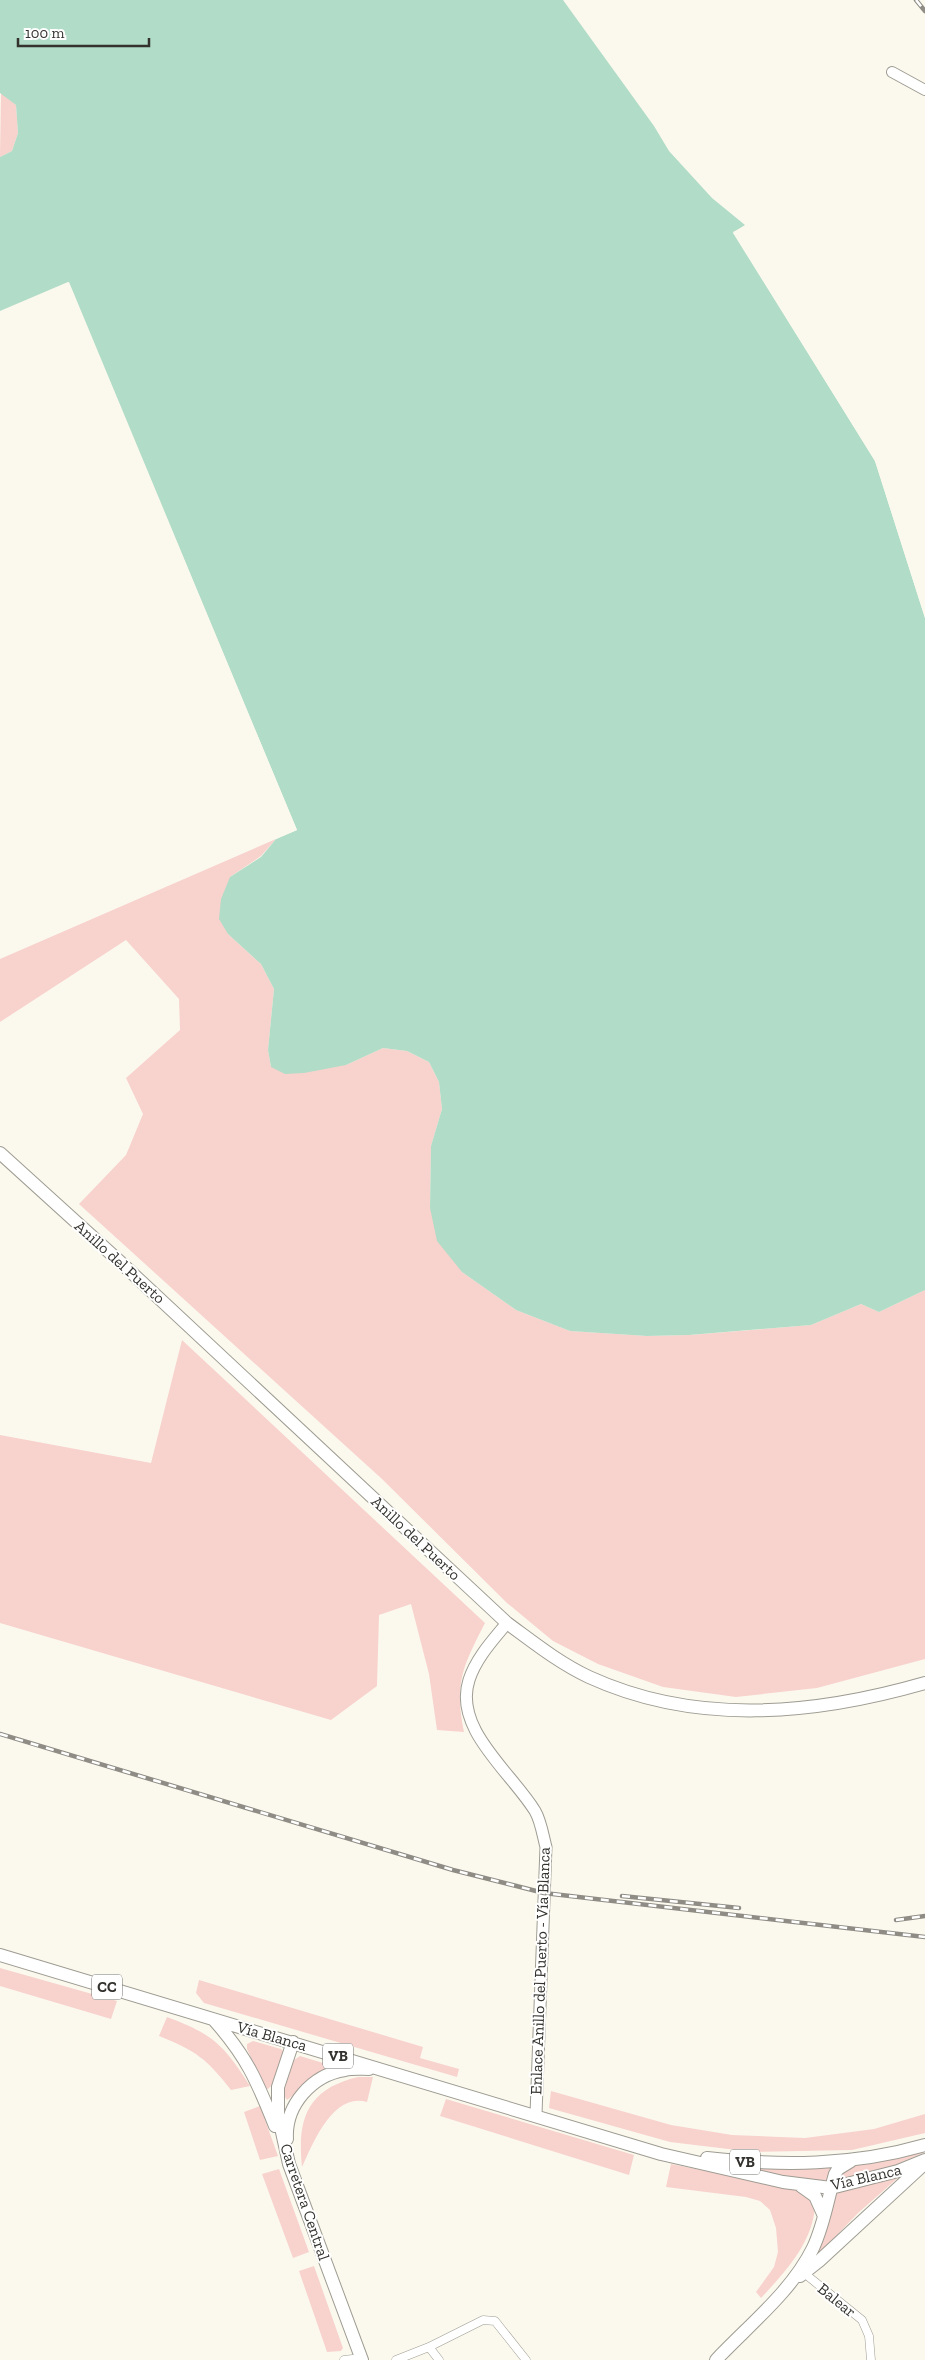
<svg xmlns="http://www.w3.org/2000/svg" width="925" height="2360" font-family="'Zilla Slab',serif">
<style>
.green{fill:#f8d2cd}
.water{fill:#b1dcc7}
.pier{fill:#fbf9ee}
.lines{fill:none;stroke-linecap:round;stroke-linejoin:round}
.minor-casing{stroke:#9e9c92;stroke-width:9}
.tertiary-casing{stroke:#9e9c92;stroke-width:12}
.secondary-casing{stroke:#9e9c92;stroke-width:13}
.primary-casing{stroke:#9e9c92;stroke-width:14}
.minor{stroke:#fff;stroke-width:8}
.tertiary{stroke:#fff;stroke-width:10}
.secondary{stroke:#fff;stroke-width:11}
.primary{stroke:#fff;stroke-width:12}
.rail-casing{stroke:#8e8c85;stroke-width:4.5}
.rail{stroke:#fff;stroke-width:2.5;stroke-dasharray:8;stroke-linecap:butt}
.labels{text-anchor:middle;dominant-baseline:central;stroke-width:4;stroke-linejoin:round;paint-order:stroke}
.shield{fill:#fff;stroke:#70706d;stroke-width:1}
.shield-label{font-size:15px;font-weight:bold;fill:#33322e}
.street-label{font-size:16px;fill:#33322e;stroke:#fff}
</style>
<rect width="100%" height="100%" fill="#fbf9ee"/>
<!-- green -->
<path class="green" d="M 1,92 L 16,105 L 18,133 L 12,151 L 0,157 Z
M 276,839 L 261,856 L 230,877 L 228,934 L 261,964 L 274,989 L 268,1050 L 271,1067 L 346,1065 L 383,1048 L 407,1051 L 429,1062 L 439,1082 L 442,1109 L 431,1146 L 430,1208 L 462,1272 L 516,1310 L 570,1331 L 647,1336 L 690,1335 L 811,1325 L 861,1304 L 879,1312 L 925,1290 L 925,1659 L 817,1688 L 736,1697 L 663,1687 L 598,1664 L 553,1641 L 507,1603 L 382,1479 L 79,1204 L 126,1155 L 143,1114 L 126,1078 L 180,1030 L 179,999 L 126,940 L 0,1022 L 0,959 Z
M 182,1340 L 485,1623 C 463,1666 454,1683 464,1732 L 437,1730 L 429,1674 L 411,1604 L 379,1615 L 377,1686 L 331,1720 L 0,1623 L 0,1435 L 151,1463 Z
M 0,1968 L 117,2001 L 111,2019 L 0,1986 Z
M 199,1980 L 423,2047 L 420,2058 L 459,2069 L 457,2077 L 204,2003 L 196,1993 Z
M 167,2017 C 213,2034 224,2045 250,2086 L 231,2090 C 206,2058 196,2051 159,2036 Z
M 253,2041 L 281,2049 L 284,2052 L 273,2084 L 268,2089 L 265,2088 L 247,2049 L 247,2044 Z
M 300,2056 L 323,2063 L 326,2070 L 287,2100 L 283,2094 L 294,2060 Z
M 358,2077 L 373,2077 L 367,2102 C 333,2092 313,2143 302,2167 C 297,2119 307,2089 358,2077 Z
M 551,2091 L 671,2125 L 732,2135 L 805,2138 L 874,2129 L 925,2114 L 925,2133 L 852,2150 L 753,2152 L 670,2142 L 549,2108 Z
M 446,2099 L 634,2155 L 629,2175 L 440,2116 Z
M 260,2106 L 278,2156 L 260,2160 L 244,2112 Z
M 925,2150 L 925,2152 L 888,2168 L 838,2181 L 839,2175 L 852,2166 L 878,2162 Z
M 714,2163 L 830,2168 L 827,2182 L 789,2178 Z
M 671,2164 L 802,2190 L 808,2195 L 815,2208 C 811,2245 785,2272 761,2298 L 756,2292 L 774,2267 L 778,2252 L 776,2228 L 770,2210 L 760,2201 L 746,2197 L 666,2187 Z
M 279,2169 L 309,2252 L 293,2258 L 262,2174 Z
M 900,2176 L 858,2213 L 811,2262 L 834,2193 Z
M 314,2266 L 343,2348 L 341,2351 L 327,2352 L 299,2271 Z"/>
<!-- water -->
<path class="water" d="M 0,0 L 563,0 L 654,126 L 669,151 L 712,198 L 745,225 L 733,233 L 875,461 L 925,618 L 925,1290 L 879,1312 L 861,1304 L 811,1325 L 689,1335 L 647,1336 L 570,1331 L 516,1310 L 462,1272 L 437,1241 L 430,1208 L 431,1146 L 442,1109 L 439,1082 L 429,1062 L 407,1051 L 383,1048 L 346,1065 L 304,1073 L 285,1074 L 271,1067 L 268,1050 L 274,989 L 261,964 L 228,934 L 219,919 L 221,899 L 230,877 L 261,857 L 276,839 L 297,830 L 68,282 L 0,311 L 0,157 L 12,151 L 18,133 L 16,105 L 0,93 Z"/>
<!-- pier -->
<path class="pier" d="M 748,224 L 736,233 L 878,460 L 925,610 L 925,618 L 875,461 L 733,232 Z
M 69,282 L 297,830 L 276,839 L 275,837 L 294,829 L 67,285 L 47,294 L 46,292 Z"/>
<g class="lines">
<!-- minor casing -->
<g class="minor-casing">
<path id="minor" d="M 804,2273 L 862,2320 L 869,2336 L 871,2360
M 429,2347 L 439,2360
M 344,2360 L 361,2358
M 396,2360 L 429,2347 L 483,2320 L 495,2321 L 526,2360"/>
</g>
<!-- tertiary casing -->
<g class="tertiary-casing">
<path id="tertiary" d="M 892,72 L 925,90"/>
</g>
<!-- secondary casing -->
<g class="secondary-casing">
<path id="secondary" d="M 507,1623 C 493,1640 476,1658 469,1680 C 453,1729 512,1773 535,1811 C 541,1821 543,1836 546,1847 L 536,2114"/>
</g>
<!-- primary casing -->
<g class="primary-casing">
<path id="primary" d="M 0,1153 L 118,1260 L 507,1623 C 533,1642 559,1663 589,1677 C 696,1726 814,1715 925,1683
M 0,1955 L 661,2154 L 783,2182 L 831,2188 L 898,2171 L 925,2160
M 214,2020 C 247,2057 257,2081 275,2126
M 293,2042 L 278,2087 L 278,2114 L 289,2164 L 362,2360
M 287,2139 C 285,2105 312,2075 345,2070 C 353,2068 361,2069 369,2069
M 707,2158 C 781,2166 853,2166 925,2145
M 801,2186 L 815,2196 L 824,2216
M 800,2276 L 819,2261 L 922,2166
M 716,2360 C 749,2325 792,2291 813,2248 C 824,2225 828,2198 835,2174 L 838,2169 L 851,2161"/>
</g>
<!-- minor -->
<use href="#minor" class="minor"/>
<!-- tertiary -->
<use href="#tertiary" class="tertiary"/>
<!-- secondary -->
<use href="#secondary" class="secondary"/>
<!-- primary -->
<use href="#primary" class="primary"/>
<!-- rail casing -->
<g class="rail-casing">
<path id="rail" d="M 916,0 L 925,11
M 0,1734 L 453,1870 L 544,1893 L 925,1937
M 622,1896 L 739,1908
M 896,1920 L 925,1916"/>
</g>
<!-- rail -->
<use href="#rail" class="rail"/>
</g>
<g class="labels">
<!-- shield labels -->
<g class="shield">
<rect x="92" y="1974.5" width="30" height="25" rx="4"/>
<rect x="323" y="2043.5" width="30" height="25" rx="4"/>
<rect x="730" y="2149.5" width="30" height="25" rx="4"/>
</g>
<g class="shield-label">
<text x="107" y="1987">CC</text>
<text x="338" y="2056">VB</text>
<text x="745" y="2162">VB</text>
</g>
<!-- street labels -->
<g class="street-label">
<text transform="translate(120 1262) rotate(42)">Anillo del Puerto</text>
<text transform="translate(416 1538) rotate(43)">Anillo del Puerto</text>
<text transform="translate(540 1971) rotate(-88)">Enlace Anillo del Puerto - Vía Blanca</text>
<text transform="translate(272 2036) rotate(16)">Vía Blanca</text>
<text transform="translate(866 2177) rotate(-13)">Vía Blanca</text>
<text transform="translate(305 2202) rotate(71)">Carretera Central</text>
<text transform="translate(837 2300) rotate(39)">Balear</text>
</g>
</g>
<!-- scale -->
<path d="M18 38v8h131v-8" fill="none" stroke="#33322e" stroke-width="2.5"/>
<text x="25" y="38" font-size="15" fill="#33322e" stroke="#ffffff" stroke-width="4" paint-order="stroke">100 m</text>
</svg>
